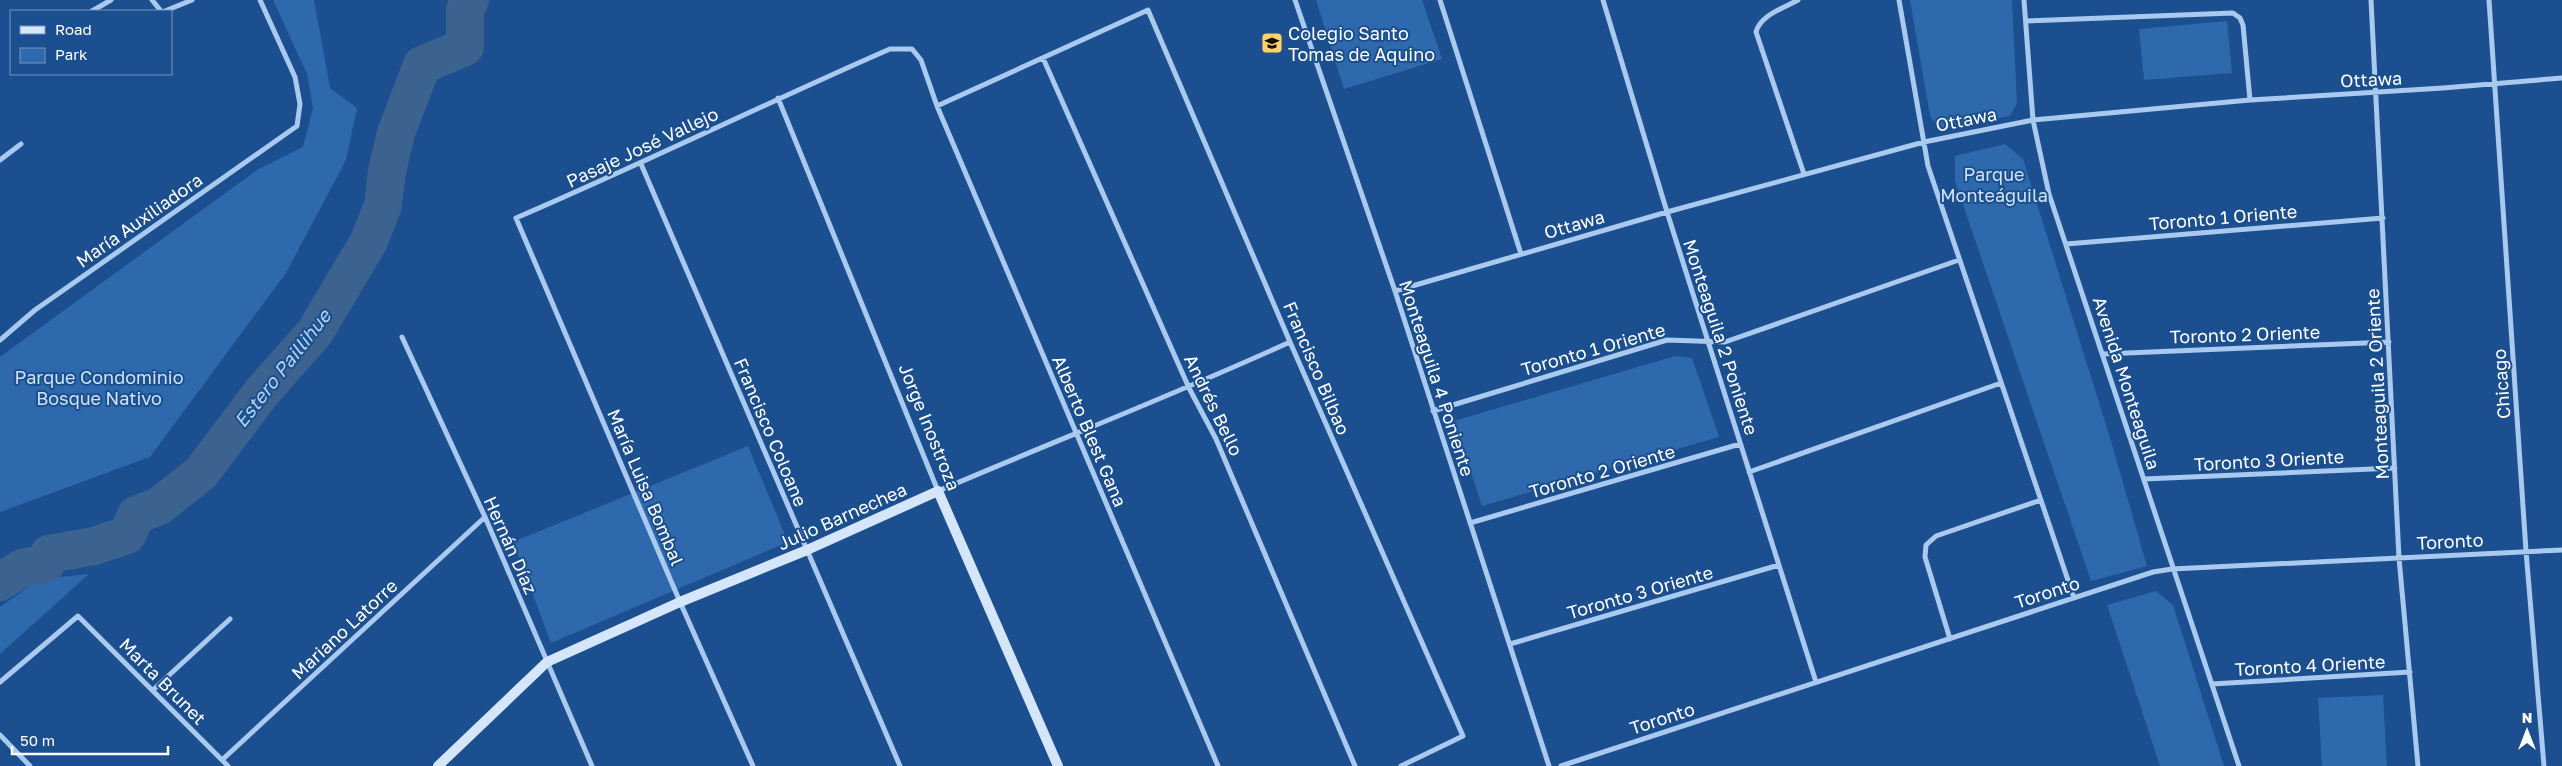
<svg xmlns="http://www.w3.org/2000/svg" width="2562" height="766" font-family="'Golos Text',sans-serif">
<style>
.green{fill:#2e69ad}
.lines{fill:none;stroke-linecap:round;stroke-linejoin:round}
.river{stroke:#3c6290;stroke-width:38}
.street{stroke:#a9c9ee;stroke-width:5}
.secondary{stroke:#d6e6fa;stroke-width:10}
.labels{text-anchor:middle;dominant-baseline:central;stroke-width:4;stroke-linejoin:round;paint-order:stroke}
.poi-label{font-size:18px;fill:#fff;stroke:#1b4f8f;text-anchor:start}
.street-label{font-size:18px;fill:#fff;stroke:#1b4f8f}
.park-label{font-size:18px;fill:#cfe3fa;stroke:#1b4f8f}
.water-label{font-size:19px;font-style:italic;fill:#b5d3f5;stroke:#1b4f8f}
</style>
<rect width="100%" height="100%" fill="#1b4f8f"/>
<!-- green -->
<path class="green" d="M 273,0 L 314,0 L 330,88 L 357,108 L 346,160 L 286,273 L 150,457 L 0,512 L 0,357 L 257,170 L 303,147 L 313,108 L 307,74 Z
M 1316,0 L 1422,0 L 1442,59 L 1344,89 Z
M 1910,0 L 2012,0 L 2017,103 L 2010,116 L 1946,129 L 1936,125 L 1930,116 Z
M 2227,21 L 2232,73 L 2144,80 L 2139,29 Z
M 2005,144 L 2023,159 L 2111,441 L 2147,566 L 2091,581 L 1955,181 L 1955,156 Z
M 1675,356 L 1692,358 L 1719,437 L 1482,506 L 1454,421 Z
M 748,446 L 788,542 L 551,643 L 513,542 Z
M 89,574 L 0,654 L 0,607 L 40,579 Z
M 2156,591 L 2173,605 L 2224,766 L 2160,766 L 2107,605 Z
M 2383,695 L 2387,766 L 2322,766 L 2318,698 Z"/>
<g class="lines">
<!-- river -->
<path class="river" d="M 0,582 L 24,567 L 46,564 L 49,554 L 94,546 L 127,535 L 136,515 L 159,506 L 201,473 L 262,392 L 315,332 L 369,241 L 383,205 L 387,171 L 396,133 L 422,65 L 465,47 L 465,10 L 470,0"/>
<!-- street -->
<path class="street" d="M 152,0 L 161,11
M 1295,0 L 1395,291 L 1549,766
M 1440,0 L 1521,254
M 1603,0 L 1667,212 L 1816,682
M 1798,0 C 1784,8 1760,15 1756,32 L 1804,174
M 1899,0 L 1928,166 L 2074,598
M 2024,0 L 2033,120 L 2049,194 L 2239,766
M 2371,0 L 2399,558 L 2418,766
M 2489,0 L 2526,551 L 2544,766
M 92,11 L 111,0
M 165,11 L 192,0
M 2026,21 L 2233,13 L 2240,18 L 2243,25 L 2250,100
M 1043,58 L 1189,388 L 1216,439 L 1355,766
M 778,98 L 938,491 C 1055,441 1174,395 1290,342
M 937,106 L 1148,10 L 1290,342 L 1463,736 L 1401,766
M 0,160 L 21,144
M 641,164 L 900,766
M 2066,244 L 2383,218
M 1395,291 L 1667,212 L 1924,142 L 2033,120 L 2250,100 L 2443,88 L 2562,78
M 402,337 L 485,517 L 592,766
M 0,340 L 35,310 L 297,126 L 300,104 L 295,77 L 260,0
M 2103,354 L 2389,342
M 1433,411 L 1667,340 L 1725,342 L 1959,260
M 1749,472 L 2001,383
M 2144,479 L 2395,468
M 1470,523 L 1740,444
M 1950,639 L 1925,557 L 1926,545 L 1936,536 L 2041,500
M 1510,644 L 1779,565
M 0,682 L 78,616 L 228,766
M 2212,684 L 2410,672
M 153,690 L 230,619
M 0,735 L 30,766
M 222,760 L 485,517
M 753,766 L 680,602 L 516,218 C 642,164 764,104 890,49 L 912,49 L 921,60 L 937,106 L 1218,766
M 1561,766 L 2153,572 L 2172,569 L 2562,550"/>
<!-- secondary -->
<path class="secondary" d="M 438,766 L 547,662 L 680,602 L 807,550 L 938,491 L 1058,766"/>
</g>
<!-- icons -->
<defs>
<g id="school-square" transform="scale(1.125)"><rect x="-9" y="-9" width="18" height="18" rx="4" fill="#ffd166" stroke="#1b4f8f"/><path d="M0-5L7-2L0 1L-7-2ZM-4 1L0 2.5L4 1V4Q0 6-4 4Z" fill="#111"/></g>
</defs>
<g fill-rule="evenodd">
<use href="#school-square" x="1272" y="43"/>
</g>
<g class="labels">
<!-- poi labels -->
<g class="poi-label">
<text x="1288" y="33">Colegio Santo<tspan x="1288" dy="21">Tomas de Aquino</tspan></text>
</g>
<!-- street labels -->
<g class="street-label">
<text transform="translate(2371 79) rotate(-3)">Ottawa</text>
<text transform="translate(1966 119) rotate(-11)">Ottawa</text>
<text transform="translate(642 147) rotate(-25)">Pasaje José Vallejo</text>
<text transform="translate(2223 217) rotate(-5)">Toronto 1 Oriente</text>
<text transform="translate(139 220) rotate(-35)">María Auxiliadora</text>
<text transform="translate(1574 224) rotate(-16)">Ottawa</text>
<text transform="translate(2245 334) rotate(-2)">Toronto 2 Oriente</text>
<text transform="translate(1721 337) rotate(72)">Monteaguila 2 Poniente</text>
<text transform="translate(1593 349) rotate(-16)">Toronto 1 Oriente</text>
<text transform="translate(1317 368) rotate(67)">Francisco Bilbao</text>
<text transform="translate(1437 378) rotate(72)">Monteaguila 4 Poniente</text>
<text transform="translate(2127 383) rotate(72)">Avenida Monteaguila</text>
<text transform="translate(2377 384) rotate(-93)">Monteaguila 2 Oriente</text>
<text transform="translate(2501 384) rotate(-94)">Chicago</text>
<text transform="translate(1214 405) rotate(64)">Andrés Bello</text>
<text transform="translate(930 427) rotate(68)">Jorge Inostroza</text>
<text transform="translate(1090 431) rotate(67)">Alberto Blest Gana</text>
<text transform="translate(771 432) rotate(67)">Francisco Coloane</text>
<text transform="translate(2269 460) rotate(-3)">Toronto 3 Oriente</text>
<text transform="translate(1602 471) rotate(-16)">Toronto 2 Oriente</text>
<text transform="translate(646 487) rotate(67)">María Luisa Bombal</text>
<text transform="translate(842 516) rotate(-24)">Julio Barnechea</text>
<text transform="translate(2450 541) rotate(-3)">Toronto</text>
<text transform="translate(511 545) rotate(66)">Hernán Díaz</text>
<text transform="translate(1640 592) rotate(-16)">Toronto 3 Oriente</text>
<text transform="translate(2047 592) rotate(-18)">Toronto</text>
<text transform="translate(344 629) rotate(-43)">Mariano Latorre</text>
<text transform="translate(2310 665) rotate(-3)">Toronto 4 Oriente</text>
<text transform="translate(163 681) rotate(45)">Marta Brunet</text>
<text transform="translate(1662 718) rotate(-18)">Toronto</text>
</g>
<!-- park labels -->
<g class="park-label">
<text x="1994" y="174">Parque<tspan x="1994" dy="21">Monteáguila</tspan></text>
<text x="99" y="377">Parque Condominio<tspan x="99" dy="21">Bosque Nativo</tspan></text>
</g>
<!-- water labels -->
<g class="water-label">
<text transform="translate(282 368) rotate(-52)">Estero Paillihue</text>
</g>
</g>
<!-- legend -->
<rect x="10" y="10" width="162" height="65" fill="#1b4f8f" stroke="#7695bc"/>
<rect x="20" y="26" width="25" height="8" fill="#d6e6fa" stroke="#7695bc"/>
<text x="55" y="35" font-size="15" fill="#ffffff">Road</text>
<rect x="20" y="48" width="25" height="15" fill="#2e69ad" stroke="#7695bc"/>
<text x="55" y="60" font-size="15" fill="#ffffff">Park</text>
<!-- north arrow -->
<g transform="translate(2527 731)" stroke="#1b4f8f" stroke-width="4" paint-order="stroke">
<path d="M0-4L9 19L0 12L-9 19Z" fill="#ffffff"/>
<text y="-8" font-size="14" font-weight="bold" text-anchor="middle" fill="#ffffff">N</text>
</g>
<!-- scale -->
<path d="M12 746v8h156v-8" fill="none" stroke="#ffffff" stroke-width="2.5"/>
<text x="20" y="746" font-size="15" fill="#ffffff" stroke="#1b4f8f" stroke-width="4" paint-order="stroke">50 m</text>
</svg>
